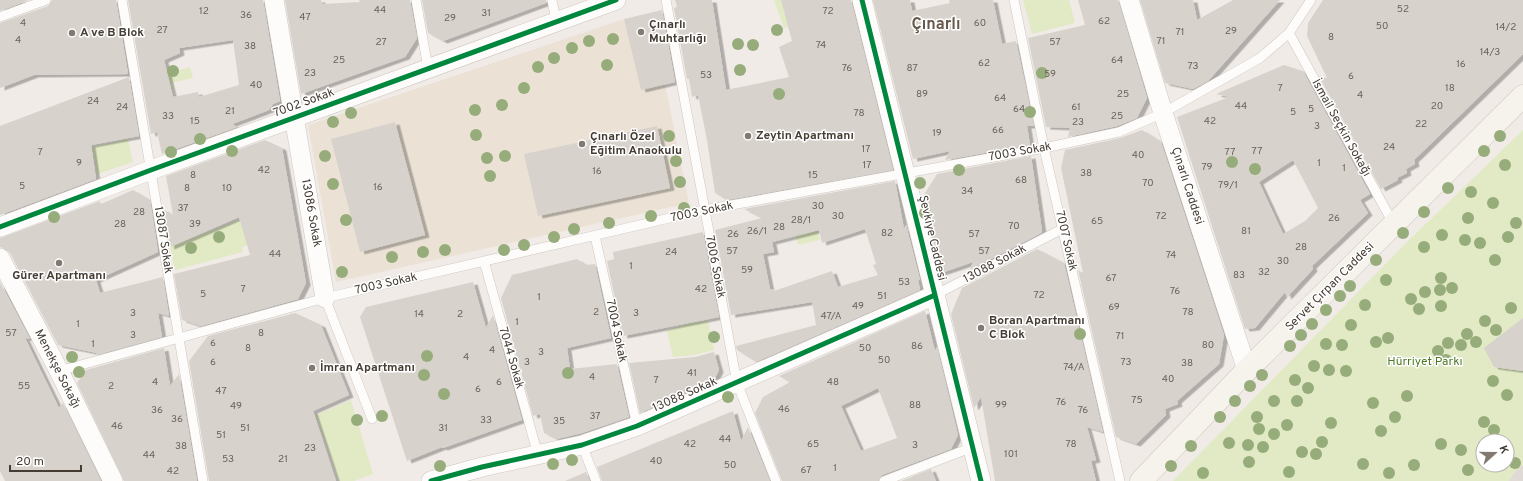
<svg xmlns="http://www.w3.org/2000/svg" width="1523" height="481" font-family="Overpass,sans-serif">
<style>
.education{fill:#ebe2d5}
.green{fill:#e1eac4;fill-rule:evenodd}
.parking{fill:#dfdad6}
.building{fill:#d8d2cd;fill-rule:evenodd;filter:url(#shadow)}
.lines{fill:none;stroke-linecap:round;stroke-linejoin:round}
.lane-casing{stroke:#ccc7c2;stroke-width:10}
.street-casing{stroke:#ccc7c2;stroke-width:20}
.secondary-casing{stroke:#d1c9be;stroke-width:23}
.lane{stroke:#fdfcfb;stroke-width:9}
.street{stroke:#fdfcfb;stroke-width:19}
.secondary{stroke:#f6f3ed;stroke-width:22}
.cycleway-casing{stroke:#fff;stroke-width:8}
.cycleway{stroke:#00873e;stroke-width:5}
.tree{fill:#97ac7b}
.poi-dot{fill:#817972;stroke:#fff;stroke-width:1.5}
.labels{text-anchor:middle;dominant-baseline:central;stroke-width:3;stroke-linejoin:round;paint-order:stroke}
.number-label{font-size:10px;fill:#6b635b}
.poi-label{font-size:12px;font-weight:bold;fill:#453c33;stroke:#fff;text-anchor:start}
.street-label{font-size:12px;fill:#453c33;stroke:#fff}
.park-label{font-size:12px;fill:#4e7924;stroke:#fff}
.district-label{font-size:16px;font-weight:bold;fill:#68584a;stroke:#fff}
</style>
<defs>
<filter id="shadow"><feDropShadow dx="4.5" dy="2.5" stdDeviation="0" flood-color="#0004"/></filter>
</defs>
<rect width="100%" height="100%" fill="#f0ebe6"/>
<!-- education -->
<path class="education" d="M 624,19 L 665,84 L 689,203 L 336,282 L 308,125 Z"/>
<!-- green -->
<path class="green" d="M 774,0 L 798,0 L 806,21 L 784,28 Z
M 1023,0 L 1069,0 L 1075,23 L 1032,34 Z
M 190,67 L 193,78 L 171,83 L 173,90 L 150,95 L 146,80 Z
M 1523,130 L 1523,481 L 1173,481 L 1406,243 ZM 1483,441 L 1507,441 L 1507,465 L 1483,465 Z
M 128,139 L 133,162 L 97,174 L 92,147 Z
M 812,207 L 820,240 L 798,245 L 790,212 Z
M 242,219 L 251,244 L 242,247 L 243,252 L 175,270 L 170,246 Z
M 708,321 L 714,350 L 694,355 L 673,357 L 667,331 L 690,323 Z
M 351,400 L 373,474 L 354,481 L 339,481 L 316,415 Z"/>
<!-- parking -->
<path class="parking" d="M 1523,465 L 1523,481 L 1509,481 L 1515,472 Z"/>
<!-- building -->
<path class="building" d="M 0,0 L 29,0 L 0,11 Z
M 52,0 L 116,0 L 128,74 L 34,75 L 0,88 L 0,23 L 48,6 Z
M 128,0 L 263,0 L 280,101 L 273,104 L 269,110 L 232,124 L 237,127 L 162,154 L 157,132 L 151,134 ZM 233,40 L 239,85 L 199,97 L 198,92 L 173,97 L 164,60 L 180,53 L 179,48 Z
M 285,0 L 321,0 L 322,4 L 360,2 L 359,0 L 410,0 L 417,38 L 405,57 L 301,94 Z
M 422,0 L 546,0 L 546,3 L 443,41 L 428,33 Z
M 675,0 L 712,0 L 726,90 L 789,77 L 779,47 L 792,41 L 781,0 L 851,0 L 893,170 L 727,200 L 715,193 L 707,140 L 698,95 L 692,97 L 689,79 L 687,79 L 674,8 L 677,7 Z
M 873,0 L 910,0 L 912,11 L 950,3 L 949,0 L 993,0 L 1002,44 L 1016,41 L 1034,126 L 1027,126 L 1030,145 L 945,160 L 950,151 L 913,159 Z
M 1078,0 L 1118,0 L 1147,98 L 1137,118 L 1117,126 L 1068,137 L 1070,128 L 1046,127 L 1028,38 L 1085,25 Z
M 1140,0 L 1193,0 L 1197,20 L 1233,0 L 1280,0 L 1208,81 L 1193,89 L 1165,83 Z
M 1323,0 L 1523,0 L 1523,54 L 1414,160 L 1415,164 L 1406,169 L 1407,173 L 1397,178 L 1398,180 L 1381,189 L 1319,76 L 1327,78 L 1307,36 L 1308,23 Z
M 662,10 L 675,82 L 641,90 L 624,19 Z
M 1284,65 L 1303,71 L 1370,194 L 1360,200 L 1368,213 L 1312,266 L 1313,269 L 1287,297 L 1285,292 L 1255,328 L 1245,329 L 1177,117 L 1229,97 L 1216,94 ZM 1293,160 L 1318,208 L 1305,221 L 1283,234 L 1259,182 Z
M 129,77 L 139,136 L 91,145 L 96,179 L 0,215 L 0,126 Z
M 395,122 L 425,235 L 360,252 L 331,139 Z
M 657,126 L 670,188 L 538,216 L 524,154 Z
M 1142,130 L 1161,142 L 1224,335 L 1219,364 L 1177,401 L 1178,404 L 1165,409 L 1166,415 L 1136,444 L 1116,437 L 1078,270 L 1083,273 L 1061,168 L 1065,150 L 1120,138 Z
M 265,140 L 282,148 L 306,283 L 298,299 L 201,326 L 182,320 L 174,274 L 250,255 L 239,217 L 170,247 L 163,209 L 173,215 L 166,176 Z
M 1031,156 L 1042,231 L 1041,233 L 970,270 L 973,262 L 941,273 L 922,198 L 937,174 Z
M 895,181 L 904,229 L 906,225 L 920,280 L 918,280 L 920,290 L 756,362 L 737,350 L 736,346 L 816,325 L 812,302 L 731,315 L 715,230 L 762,218 L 744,209 ZM 865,229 L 876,264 L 873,265 L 878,275 L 838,287 L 832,271 L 774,291 L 774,289 L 770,289 L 763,254 L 774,252 L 772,242 L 819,230 L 822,243 Z
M 133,190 L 150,200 L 158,252 L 96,280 L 100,293 L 163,277 L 169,316 L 158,313 L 162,337 L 96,355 L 97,353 L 58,345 L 10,253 L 6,249 L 0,247 L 0,238 L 100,201 L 101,204 Z
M 703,232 L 719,317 L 623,336 L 607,261 L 614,259 L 613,252 Z
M 1037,249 L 1064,263 L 1103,432 L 1087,427 L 1096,460 L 1091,461 L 1096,481 L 995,481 L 981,397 L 974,408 L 951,314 L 962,288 Z
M 577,259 L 586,265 L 595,264 L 611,338 L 567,348 L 570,369 L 617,364 L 629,417 L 582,433 L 557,439 L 544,433 L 540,414 L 533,416 L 501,298 L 512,275 Z
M 0,282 L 30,339 L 25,338 L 59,408 L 63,403 L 101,481 L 5,481 L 0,471 Z
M 473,282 L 486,328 L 493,315 L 522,420 L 443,448 L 442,447 L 407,461 L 360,317 L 366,307 Z
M 925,311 L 935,351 L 937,347 L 958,435 L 951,449 L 882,475 L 878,481 L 782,481 L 755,413 L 763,397 L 790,382 L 779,376 ZM 878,388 L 897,438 L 861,451 L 841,406 Z
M 295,313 L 321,325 L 349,395 L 313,411 L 336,481 L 209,481 L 189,361 L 208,336 Z
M 1523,318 L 1523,371 L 1494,367 L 1484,348 Z
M 164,348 L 170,386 L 179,374 L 197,481 L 124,481 L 77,383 L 86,370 Z
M 714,352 L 719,370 L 714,380 L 640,413 L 629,363 L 695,357 Z
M 733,411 L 741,441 L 748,427 L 770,481 L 602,481 L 597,467 Z
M 931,469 L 936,481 L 901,481 Z
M 586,472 L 590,481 L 565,481 Z"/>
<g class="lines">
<!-- lane casing -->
<g class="lane-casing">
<path id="lane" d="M 122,0 L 203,481
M 416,0 L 428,68
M 552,0 L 556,21
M 666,0 L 737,383 L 776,481
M 1014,0 L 1044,148 L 1120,481
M 0,17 L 46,0
M 1289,33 L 1393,223
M 595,236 L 637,426
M 484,261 L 538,455
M 935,295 L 1064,228
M 325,298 L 372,419
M 59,371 L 325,298 L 704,210 L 1044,148 L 1119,132 L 1163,113 L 1260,58 L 1289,33 L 1311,0
M 582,445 L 596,481
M 884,481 L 973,447"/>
</g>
<!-- street casing -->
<g class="street-casing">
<path id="street" d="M 274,0 L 325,298
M 862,0 L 981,481
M 1129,0 L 1163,113 L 1247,370
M 0,227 L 151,170 L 616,0
M 0,258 L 59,371 L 113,481
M 431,481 L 482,467 L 582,445 L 637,426 L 935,295"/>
</g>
<!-- secondary casing -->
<g class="secondary-casing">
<path id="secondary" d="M 1141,481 L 1247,370 L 1523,96"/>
</g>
<!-- lane -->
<use href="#lane" class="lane"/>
<!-- street -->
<use href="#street" class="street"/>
<!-- secondary -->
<use href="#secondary" class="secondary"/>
<!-- cycleway casing -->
<g class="cycleway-casing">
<path id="cycleway" d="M 862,0 L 981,481
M 0,227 L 151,170 L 616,0
M 431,481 L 482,467 L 582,445 L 637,426 L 935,295"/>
</g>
<!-- cycleway -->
<use href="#cycleway" class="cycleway"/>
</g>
<!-- trees -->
<g class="tree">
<circle cx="777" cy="30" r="6"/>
<circle cx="613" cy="39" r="6"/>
<circle cx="589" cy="41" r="6"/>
<circle cx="738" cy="44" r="6"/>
<circle cx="753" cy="45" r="6"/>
<circle cx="572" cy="48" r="6"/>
<circle cx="554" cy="58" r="6"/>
<circle cx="607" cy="65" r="6"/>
<circle cx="538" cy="67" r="6"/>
<circle cx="740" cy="70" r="6"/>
<circle cx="173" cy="71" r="6"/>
<circle cx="1042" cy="73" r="6"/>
<circle cx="524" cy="88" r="6"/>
<circle cx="779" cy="94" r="6"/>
<circle cx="502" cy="105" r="6"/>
<circle cx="475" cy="110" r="6"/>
<circle cx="1030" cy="112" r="6"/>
<circle cx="351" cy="113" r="6"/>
<circle cx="333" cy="122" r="6"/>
<circle cx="476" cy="135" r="6"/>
<circle cx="669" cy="136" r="6"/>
<circle cx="1500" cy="136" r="6"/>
<circle cx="200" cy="139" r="6"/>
<circle cx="232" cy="151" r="6"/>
<circle cx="1484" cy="151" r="6"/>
<circle cx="171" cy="152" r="6"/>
<circle cx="325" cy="156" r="6"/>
<circle cx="505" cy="156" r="6"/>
<circle cx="487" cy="158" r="6"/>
<circle cx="676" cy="161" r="6"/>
<circle cx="1232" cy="162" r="6"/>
<circle cx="1505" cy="165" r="6"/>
<circle cx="1255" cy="169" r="6"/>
<circle cx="959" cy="170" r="6"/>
<circle cx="490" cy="176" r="6"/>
<circle cx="680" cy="182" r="6"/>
<circle cx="920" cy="183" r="6"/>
<circle cx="333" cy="184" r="6"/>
<circle cx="1448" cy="188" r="6"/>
<circle cx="1471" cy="192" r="6"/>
<circle cx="1493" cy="203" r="6"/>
<circle cx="684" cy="208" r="6"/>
<circle cx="1424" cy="212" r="6"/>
<circle cx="925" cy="213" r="6"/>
<circle cx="651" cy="216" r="6"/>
<circle cx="54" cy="217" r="6"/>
<circle cx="1468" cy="218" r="6"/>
<circle cx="346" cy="220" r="6"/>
<circle cx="609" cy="223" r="6"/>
<circle cx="1516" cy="223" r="6"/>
<circle cx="574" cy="229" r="6"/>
<circle cx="1403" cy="233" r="6"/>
<circle cx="1442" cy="235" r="6"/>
<circle cx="219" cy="237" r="6"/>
<circle cx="554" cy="237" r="6"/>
<circle cx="1508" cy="237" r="6"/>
<circle cx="1465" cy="240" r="6"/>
<circle cx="1480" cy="243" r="6"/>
<circle cx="524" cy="245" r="6"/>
<circle cx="1424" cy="247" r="6"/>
<circle cx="191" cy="248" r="6"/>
<circle cx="445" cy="250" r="6"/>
<circle cx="504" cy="250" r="6"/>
<circle cx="423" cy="252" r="6"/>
<circle cx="392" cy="257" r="6"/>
<circle cx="1376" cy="260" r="6"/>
<circle cx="1495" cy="260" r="6"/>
<circle cx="342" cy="272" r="6"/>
<circle cx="1441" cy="278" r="6"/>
<circle cx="1386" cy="280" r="6"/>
<circle cx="1350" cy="286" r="6"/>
<circle cx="1452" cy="288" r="6"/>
<circle cx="1440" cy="290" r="6"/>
<circle cx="1425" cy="292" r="6"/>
<circle cx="1340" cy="296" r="6"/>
<circle cx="1411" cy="299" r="6"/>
<circle cx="1365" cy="305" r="6"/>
<circle cx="1441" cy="306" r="6"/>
<circle cx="1511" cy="308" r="6"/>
<circle cx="1419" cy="309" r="6"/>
<circle cx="1326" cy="310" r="6"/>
<circle cx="1485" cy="321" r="6"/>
<circle cx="1312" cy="324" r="6"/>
<circle cx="1351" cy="325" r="6"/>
<circle cx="1496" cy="330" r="6"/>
<circle cx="1080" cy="334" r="6"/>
<circle cx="1467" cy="334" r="6"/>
<circle cx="1301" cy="335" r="6"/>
<circle cx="714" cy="337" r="6"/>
<circle cx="1388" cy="338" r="6"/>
<circle cx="1376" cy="342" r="6"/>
<circle cx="1476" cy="342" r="6"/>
<circle cx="1448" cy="343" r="6"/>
<circle cx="1326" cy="344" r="6"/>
<circle cx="1342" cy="345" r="6"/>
<circle cx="1461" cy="345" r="6"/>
<circle cx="1290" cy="346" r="6"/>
<circle cx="1438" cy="351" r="6"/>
<circle cx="427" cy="356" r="6"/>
<circle cx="72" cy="357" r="6"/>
<circle cx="1446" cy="360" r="6"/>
<circle cx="1314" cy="366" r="6"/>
<circle cx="1329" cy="370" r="6"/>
<circle cx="1346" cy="371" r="6"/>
<circle cx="79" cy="372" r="6"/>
<circle cx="568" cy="373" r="6"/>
<circle cx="424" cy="375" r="6"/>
<circle cx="1262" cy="375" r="6"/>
<circle cx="1295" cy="380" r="6"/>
<circle cx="1493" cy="381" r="6"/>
<circle cx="1250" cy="386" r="6"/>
<circle cx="1308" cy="388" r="6"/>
<circle cx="444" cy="394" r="6"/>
<circle cx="1507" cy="395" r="6"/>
<circle cx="1407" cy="396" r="6"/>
<circle cx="728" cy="397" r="6"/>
<circle cx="1235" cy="401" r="6"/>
<circle cx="1274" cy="401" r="6"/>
<circle cx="1297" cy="401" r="6"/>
<circle cx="1373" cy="403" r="6"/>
<circle cx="382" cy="416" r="6"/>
<circle cx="1220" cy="417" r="6"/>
<circle cx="1257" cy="417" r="6"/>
<circle cx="1395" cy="417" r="6"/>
<circle cx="357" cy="420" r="6"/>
<circle cx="1484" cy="422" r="6"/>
<circle cx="1331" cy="423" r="6"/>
<circle cx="1287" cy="425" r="6"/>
<circle cx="1259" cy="429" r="6"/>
<circle cx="1494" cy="430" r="6"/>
<circle cx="1381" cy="431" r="6"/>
<circle cx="1274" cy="434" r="6"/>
<circle cx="1322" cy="442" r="6"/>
<circle cx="1229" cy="443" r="6"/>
<circle cx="1441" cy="444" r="6"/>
<circle cx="1248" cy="445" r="6"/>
<circle cx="1191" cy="446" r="6"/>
<circle cx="1263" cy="447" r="6"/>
<circle cx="1461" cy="450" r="6"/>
<circle cx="1302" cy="452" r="6"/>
<circle cx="1316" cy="454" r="6"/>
<circle cx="572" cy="460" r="6"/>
<circle cx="1249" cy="462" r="6"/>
<circle cx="1515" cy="463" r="6"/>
<circle cx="553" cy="464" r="6"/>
<circle cx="1363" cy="464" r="6"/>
<circle cx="1414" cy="465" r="6"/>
<circle cx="440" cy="466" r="6"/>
<circle cx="1171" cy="466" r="6"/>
<circle cx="1468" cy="470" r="6"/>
<circle cx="1289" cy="472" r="6"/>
<circle cx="1203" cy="473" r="6"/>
<circle cx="1389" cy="473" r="6"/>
</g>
<!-- markers -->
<g class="poi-dot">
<circle cx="641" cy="32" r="4"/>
<circle cx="72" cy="33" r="4"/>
<circle cx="748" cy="136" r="4"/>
<circle cx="582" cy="144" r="4"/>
<circle cx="59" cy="263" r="4"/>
<circle cx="981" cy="328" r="4"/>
<circle cx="312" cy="368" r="4"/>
</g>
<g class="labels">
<!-- number labels -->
<g class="number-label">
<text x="1403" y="9">52</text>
<text x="380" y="10">44</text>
<text x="204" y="11">12</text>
<text x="828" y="11">72</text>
<text x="486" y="13">31</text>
<text x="246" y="15">36</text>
<text x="305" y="17">47</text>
<text x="450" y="18">29</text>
<text x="1104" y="21">62</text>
<text x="23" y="23">4</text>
<text x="980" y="23">60</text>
<text x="1382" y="26">50</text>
<text x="1506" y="27">14/2</text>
<text x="162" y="30">27</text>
<text x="1231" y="31">29</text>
<text x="1180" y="32">71</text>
<text x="1331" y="37">8</text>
<text x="18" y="40">4</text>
<text x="1161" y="41">71</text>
<text x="381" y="42">27</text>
<text x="1055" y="42">57</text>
<text x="821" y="45">74</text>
<text x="250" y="46">38</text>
<text x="1490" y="52">14/3</text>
<text x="339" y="60">25</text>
<text x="1117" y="60">64</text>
<text x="984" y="63">62</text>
<text x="1461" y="64">16</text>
<text x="1193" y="66">73</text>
<text x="847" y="68">76</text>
<text x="912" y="68">87</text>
<text x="310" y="73">23</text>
<text x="1050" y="74">59</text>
<text x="706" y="75">53</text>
<text x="1351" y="76">6</text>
<text x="256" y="85">40</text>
<text x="1280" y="88">7</text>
<text x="1450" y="88">18</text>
<text x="922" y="94">89</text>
<text x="1123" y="94">25</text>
<text x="1360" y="95">4</text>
<text x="1000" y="98">64</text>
<text x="93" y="101">24</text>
<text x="1241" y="106">44</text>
<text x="1437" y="106">20</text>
<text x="122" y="107">24</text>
<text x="1076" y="107">61</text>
<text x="1019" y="109">64</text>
<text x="1311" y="109">5</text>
<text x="230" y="111">21</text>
<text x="1293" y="112">5</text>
<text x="859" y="113">78</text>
<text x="168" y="116">33</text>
<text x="1117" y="116">25</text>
<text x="195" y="121">15</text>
<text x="1210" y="121">42</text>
<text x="1078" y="122">23</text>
<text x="1421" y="124">22</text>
<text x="1317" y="126">3</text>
<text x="998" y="130">66</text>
<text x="937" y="133">19</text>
<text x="1389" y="147">24</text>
<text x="866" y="149">17</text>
<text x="1257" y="151">77</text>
<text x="40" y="152">7</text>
<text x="1230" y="152">77</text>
<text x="1138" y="155">40</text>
<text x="79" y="163">9</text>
<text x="1319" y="163">1</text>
<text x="867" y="165">17</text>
<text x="1207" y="167">79</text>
<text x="1344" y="168">1</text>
<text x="264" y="170">42</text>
<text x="597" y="171">16</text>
<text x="1086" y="173">38</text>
<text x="193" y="175">8</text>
<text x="813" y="175">15</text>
<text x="1021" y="180">68</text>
<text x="1148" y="183">70</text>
<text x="1228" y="185">79/1</text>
<text x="22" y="186">5</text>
<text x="378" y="187">16</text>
<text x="187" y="188">8</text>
<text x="227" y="188">10</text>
<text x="967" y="191">34</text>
<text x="818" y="206">30</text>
<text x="183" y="208">37</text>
<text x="139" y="212">28</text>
<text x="838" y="216">30</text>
<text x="1161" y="216">72</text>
<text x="1334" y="218">26</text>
<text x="801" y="220">28/1</text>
<text x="1097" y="221">65</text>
<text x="120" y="224">28</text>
<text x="195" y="224">39</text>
<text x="1014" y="226">70</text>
<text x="779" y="227">28</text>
<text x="757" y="231">26/1</text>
<text x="1246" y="231">81</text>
<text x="887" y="233">82</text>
<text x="733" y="234">26</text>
<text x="974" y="234">57</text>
<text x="1301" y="247">28</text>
<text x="732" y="251">57</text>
<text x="984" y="251">57</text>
<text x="671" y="252">24</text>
<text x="275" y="254">44</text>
<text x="1171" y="255">74</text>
<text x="1283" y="261">30</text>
<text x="631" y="266">1</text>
<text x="747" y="270">59</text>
<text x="1264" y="272">32</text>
<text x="1239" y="275">83</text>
<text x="1111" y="278">67</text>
<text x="904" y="282">53</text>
<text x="243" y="289">7</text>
<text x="701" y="289">42</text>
<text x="1175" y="291">76</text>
<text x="203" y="294">5</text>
<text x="1039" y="295">72</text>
<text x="882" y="296">51</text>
<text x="539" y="297">1</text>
<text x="858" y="306">49</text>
<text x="1114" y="307">69</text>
<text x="596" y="312">2</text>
<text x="1188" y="312">78</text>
<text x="133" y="313">3</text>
<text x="636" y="313">3</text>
<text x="419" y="314">14</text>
<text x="460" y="314">2</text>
<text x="831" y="316">47/A</text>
<text x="517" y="322">1</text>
<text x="78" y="324">1</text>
<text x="11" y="333">57</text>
<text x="261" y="333">8</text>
<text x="133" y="335">3</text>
<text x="1120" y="336">71</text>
<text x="213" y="343">6</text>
<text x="93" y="344">1</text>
<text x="1208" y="345">80</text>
<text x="917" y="346">86</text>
<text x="248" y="348">8</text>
<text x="865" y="348">50</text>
<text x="492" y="350">4</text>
<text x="541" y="352">3</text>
<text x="466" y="357">4</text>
<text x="884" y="360">50</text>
<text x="213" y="362">6</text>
<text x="527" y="362">3</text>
<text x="1126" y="362">73</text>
<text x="1187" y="363">38</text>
<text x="1074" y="367">74/A</text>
<text x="692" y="373">41</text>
<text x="592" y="377">4</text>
<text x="1168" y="379">40</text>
<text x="656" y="380">7</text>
<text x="155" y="382">4</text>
<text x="499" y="382">6</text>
<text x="833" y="382">48</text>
<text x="24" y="386">55</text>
<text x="111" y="386">2</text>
<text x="478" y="389">6</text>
<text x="221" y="391">47</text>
<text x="1137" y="400">75</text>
<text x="1061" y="402">76</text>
<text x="915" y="405">88</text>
<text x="1001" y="405">99</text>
<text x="236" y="406">49</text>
<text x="784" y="409">46</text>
<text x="157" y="410">36</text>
<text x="1083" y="410">76</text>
<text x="595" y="416">37</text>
<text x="177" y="419">36</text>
<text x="486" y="420">33</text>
<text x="559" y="421">35</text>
<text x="117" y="426">46</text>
<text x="245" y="428">51</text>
<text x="443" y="428">31</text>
<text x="221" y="435">51</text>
<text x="725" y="439">44</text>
<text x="690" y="444">42</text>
<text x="813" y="444">65</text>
<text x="1071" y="444">78</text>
<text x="915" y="445">3</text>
<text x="181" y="446">38</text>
<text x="310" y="448">23</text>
<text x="1011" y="454">101</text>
<text x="149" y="455">44</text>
<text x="228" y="459">53</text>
<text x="283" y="459">21</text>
<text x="656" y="461">40</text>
<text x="730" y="465">50</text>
<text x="835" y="468">1</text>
<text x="806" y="470">67</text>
<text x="173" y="471">42</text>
</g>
<!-- poi labels -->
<g class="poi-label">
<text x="649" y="25">Çınarlı<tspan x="649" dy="14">Muhtarlığı</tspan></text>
<text x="80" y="33">A ve B Blok</text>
<text x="756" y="136">Zeytin Apartmanı</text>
<text x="590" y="137">Çınarlı Özel<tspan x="590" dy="14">Eğitim Anaokulu</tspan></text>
<text x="59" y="276" text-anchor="middle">Gürer Apartmanı</text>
<text x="989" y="321">Boran Apartmanı<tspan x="989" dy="14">C Blok</tspan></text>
<text x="320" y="368">İmran Apartmanı</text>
</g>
<!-- street labels -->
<g class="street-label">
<text transform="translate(304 103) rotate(-20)">7002 Sokak</text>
<text transform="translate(1341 128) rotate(61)">İsmail Seçkin Sokağı</text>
<text transform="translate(1020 152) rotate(-10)">7003 Sokak</text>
<text transform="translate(1187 186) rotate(72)">Çınarlı Caddesi</text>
<text transform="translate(702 212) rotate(-12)">7003 Sokak</text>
<text transform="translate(311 213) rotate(80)">13086 Sokak</text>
<text transform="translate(932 238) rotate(77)">Şevkiye Caddesi</text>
<text transform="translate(163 240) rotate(81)">13087 Sokak</text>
<text transform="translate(1066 241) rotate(77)">7007 Sokak</text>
<text transform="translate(995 264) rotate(-28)">13088 Sokak</text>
<text transform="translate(715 267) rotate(79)">7006 Sokak</text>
<text transform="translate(386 284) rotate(-13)">7003 Sokak</text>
<text transform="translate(1330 287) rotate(-45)">Servet Çırpan Caddesi</text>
<text transform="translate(616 331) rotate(78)">7004 Sokak</text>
<text transform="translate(511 358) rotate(74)">7044 Sokak</text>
<text transform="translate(57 369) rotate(63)">Menekşe Sokağı</text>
<text transform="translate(685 395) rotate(-24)">13088 Sokak</text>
</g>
<!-- park labels -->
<g class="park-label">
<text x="1425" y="362">Hürriyet Parkı</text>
</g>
<!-- district labels -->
<g class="district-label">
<text x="936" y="25">Çınarlı</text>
</g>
</g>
<!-- north arrow -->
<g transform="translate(1495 453) rotate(69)"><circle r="19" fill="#ffffff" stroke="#b5b1ad"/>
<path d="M0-3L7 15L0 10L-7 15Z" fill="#817972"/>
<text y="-6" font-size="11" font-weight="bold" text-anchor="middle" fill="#453c33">K</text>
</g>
<!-- scale -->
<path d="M10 465v6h71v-6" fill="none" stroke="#453c33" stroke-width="2"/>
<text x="16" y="465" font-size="12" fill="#453c33" stroke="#ffffff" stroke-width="3" paint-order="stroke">20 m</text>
</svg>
